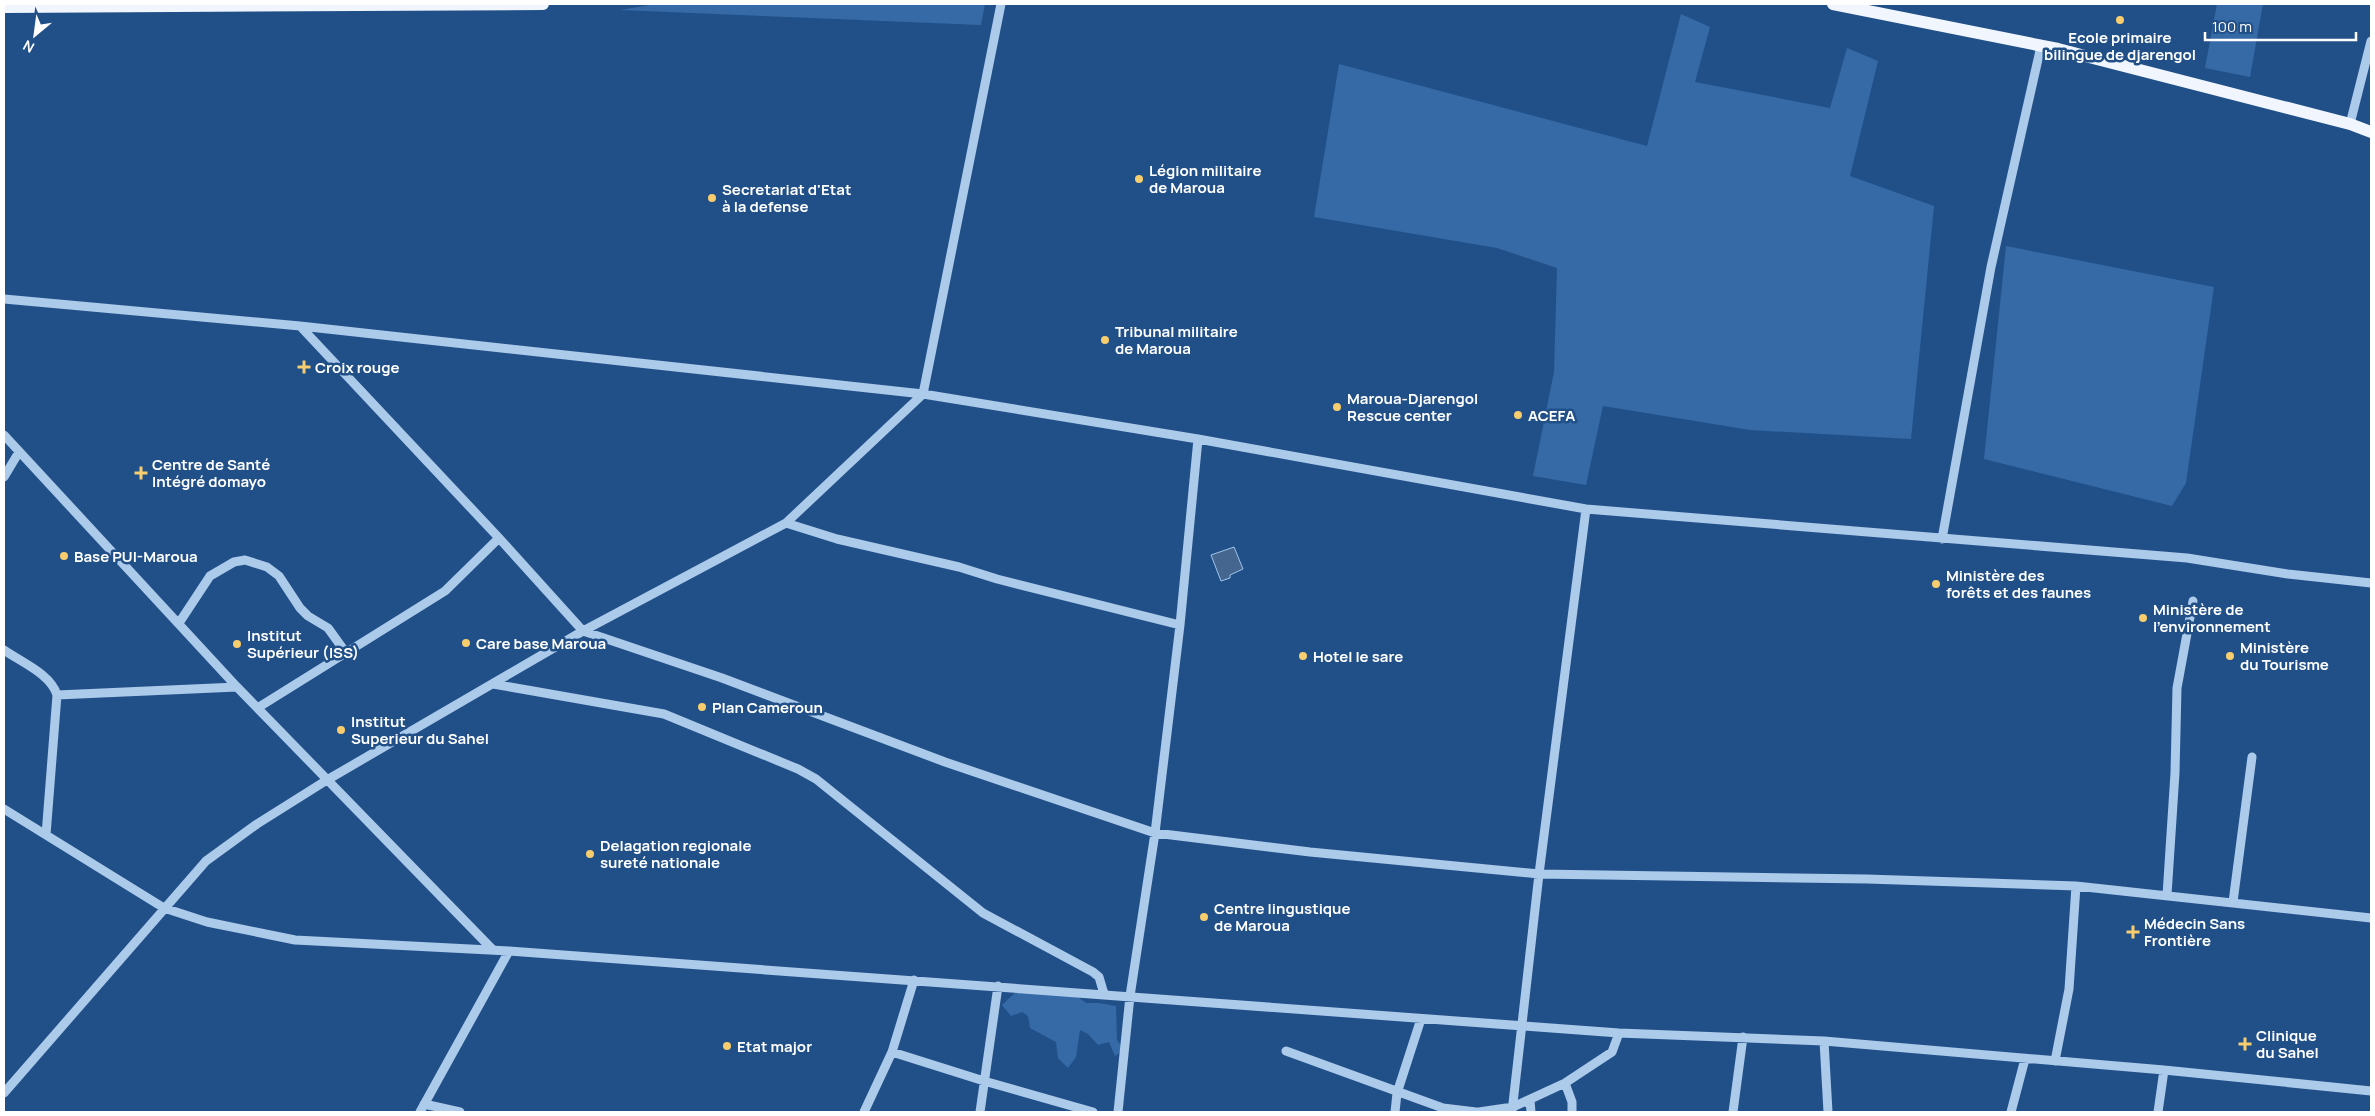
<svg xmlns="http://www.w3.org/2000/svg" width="2375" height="1116" font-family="Manrope,sans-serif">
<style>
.green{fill:#356aa6}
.water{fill:#44668f;stroke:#a0c5ec}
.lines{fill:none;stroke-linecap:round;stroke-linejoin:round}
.minor{stroke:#accaea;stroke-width:9}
.major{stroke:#f1f6fe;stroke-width:12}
.poi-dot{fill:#f7cd6e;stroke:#215089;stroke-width:2}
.labels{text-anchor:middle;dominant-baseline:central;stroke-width:5;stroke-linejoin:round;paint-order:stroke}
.poi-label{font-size:15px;font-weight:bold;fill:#fff;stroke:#215089;text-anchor:start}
</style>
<rect width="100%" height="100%" fill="#215089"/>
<!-- green -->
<path class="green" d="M 656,4 L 985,4 L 981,25 L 620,10 Z
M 2217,4 L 2263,4 L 2250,77 L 2205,68 Z
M 1681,14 L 1710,27 L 1695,82 L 1830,108 L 1847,48 L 1878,61 L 1850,176 L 1934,206 L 1911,439 L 1750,430 L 1603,406 L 1586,485 L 1533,476 L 1554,372 L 1557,268 L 1497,248 L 1314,217 L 1339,64 L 1647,146 Z
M 2006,246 L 2214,287 L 2186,483 L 2172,506 L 1984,459 Z
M 1020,988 L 1070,991 L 1086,1003 L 1099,1003 L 1116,1006 L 1117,1040 L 1124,1050 L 1115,1056 L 1109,1042 L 1098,1045 L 1088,1034 L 1080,1030 L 1076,1057 L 1068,1068 L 1058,1058 L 1056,1042 L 1030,1028 L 1028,1016 L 1022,1012 L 1011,1016 L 1002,1005 Z"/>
<!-- water -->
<path class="water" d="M 1234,547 L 1243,569 L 1230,575 L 1230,578 L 1221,581 L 1211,555 Z"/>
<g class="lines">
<!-- minor -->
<path class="minor" d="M 2350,124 L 2371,41
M 4,299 L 300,326 L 923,394 L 1198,439 L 1586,509 L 2187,558 L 2288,574 L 2371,583
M 300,326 L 499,538 L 583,631 L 722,678 L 945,762 L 1155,833 L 1310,852 L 1539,874 L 1867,879 L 2076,886 L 2371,918
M 4,435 L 237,687 L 493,950
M 4,477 L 19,452
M 786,523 L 837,539 L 959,567 L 997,579 L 1180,625
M 1942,539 L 1991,267 L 2041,46
M 179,623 L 210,576 L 234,562 L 245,560 L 267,567 L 279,576 L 300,608 L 308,616 L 328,628 L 346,653
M 4,650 C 21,662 51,674 57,695 L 46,835
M 493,684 L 664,714 L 798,769 L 816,779 L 983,913 L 1093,972 L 1099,977 L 1104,994
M 57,695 L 237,687
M 259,707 L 445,591 L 499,538
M 4,809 L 164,908 L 207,922 L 295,940 L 509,951 L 1619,1033 L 1824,1041 L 2164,1070 L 2371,1091
M 2167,895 L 2175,773 L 2177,688 L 2193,601
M 2233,902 L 2252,757
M 1824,1041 L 1828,1112
M 1286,1051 L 1443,1108 L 1476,1112
M 892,1052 L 984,1081 L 1093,1112
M 2055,1061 L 2069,989 L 2076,886
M 1565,1083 L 1572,1102 L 1572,1112
M 4,1093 L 206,861 L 257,824 L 327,780 L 583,631 L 786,523 L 923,394 L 1001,4
M 1530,1100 L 1531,1112
M 424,1104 L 460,1112
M 420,1112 L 509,951
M 864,1112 L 892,1052 L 914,980
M 980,1112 L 998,986
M 1118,1112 L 1130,996 L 1155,833 L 1180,625 L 1198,439
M 1395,1112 L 1397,1093 L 1421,1019
M 1479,1112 L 1513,1107 L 1565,1083 L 1612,1052 L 1619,1033
M 1512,1112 L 1539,874 L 1586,509
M 1733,1112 L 1743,1037
M 2011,1112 L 2025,1059
M 2158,1112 L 2164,1070"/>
<!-- major -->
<path class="major" d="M 1833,4 L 2058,49 L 2350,124 L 2371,132
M 4,7 L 543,4"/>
</g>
<!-- markers -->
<g class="poi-dot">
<circle cx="2120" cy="20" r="5"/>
<circle cx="1139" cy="179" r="5"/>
<circle cx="712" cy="198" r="5"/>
<circle cx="1105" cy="340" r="5"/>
<path d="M301.5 359.5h5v5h5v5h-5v5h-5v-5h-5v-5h5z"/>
<circle cx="1337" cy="407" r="5"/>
<circle cx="1518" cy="415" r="5"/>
<path d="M138.5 465.5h5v5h5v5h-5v5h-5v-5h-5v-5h5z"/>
<circle cx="64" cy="556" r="5"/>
<circle cx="1936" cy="584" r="5"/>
<circle cx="2143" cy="618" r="5"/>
<circle cx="466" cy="643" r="5"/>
<circle cx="237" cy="644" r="5"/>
<circle cx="1303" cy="656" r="5"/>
<circle cx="2230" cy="656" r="5"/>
<circle cx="702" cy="707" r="5"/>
<circle cx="341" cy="730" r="5"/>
<circle cx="590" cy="854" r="5"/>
<circle cx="1204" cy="917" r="5"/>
<path d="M2130.5 924.5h5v5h5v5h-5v5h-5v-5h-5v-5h5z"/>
<path d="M2242.5 1036.5h5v5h5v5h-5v5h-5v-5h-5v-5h5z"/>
<circle cx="727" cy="1046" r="5"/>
</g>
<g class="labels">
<!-- poi labels -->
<g class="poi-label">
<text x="2120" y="37" text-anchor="middle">Ecole primaire<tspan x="2120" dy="17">bilingue de djarengol</tspan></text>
<text x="1149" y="170">Légion militaire<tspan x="1149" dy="17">de Maroua</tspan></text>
<text x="722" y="189">Secretariat d'Etat<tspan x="722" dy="17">à la defense</tspan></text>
<text x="1115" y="331">Tribunal militaire<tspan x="1115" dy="17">de Maroua</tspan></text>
<text x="315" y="367">Croix rouge</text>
<text x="1347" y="398">Maroua-Djarengol<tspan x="1347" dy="17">Rescue center</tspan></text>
<text x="1528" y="415">ACEFA</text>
<text x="152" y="464">Centre de Santé<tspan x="152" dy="17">Intégré domayo</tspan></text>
<text x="74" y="556">Base PUI-Maroua</text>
<text x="1946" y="575">Ministère des<tspan x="1946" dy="17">forêts et des faunes</tspan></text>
<text x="2153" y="609">Ministère de<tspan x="2153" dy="17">l'environnement</tspan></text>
<text x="247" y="635">Institut<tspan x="247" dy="17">Supérieur (ISS)</tspan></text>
<text x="476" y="643">Care base Maroua</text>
<text x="2240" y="647">Ministère<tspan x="2240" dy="17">du Tourisme</tspan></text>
<text x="1313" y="656">Hotel le sare</text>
<text x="712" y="707">Plan Cameroun</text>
<text x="351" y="721">Institut<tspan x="351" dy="17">Superieur du Sahel</tspan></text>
<text x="600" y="845">Delagation regionale<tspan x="600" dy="17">sureté nationale</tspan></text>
<text x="1214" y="908">Centre lingustique<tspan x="1214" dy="17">de Maroua</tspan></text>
<text x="2144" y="923">Médecin Sans<tspan x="2144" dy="17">Frontière</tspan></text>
<text x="2256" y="1035">Clinique<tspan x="2256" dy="17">du Sahel</tspan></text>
<text x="737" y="1046">Etat major</text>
</g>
</g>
<!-- border -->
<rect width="2375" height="1116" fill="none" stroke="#ffffff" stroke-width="10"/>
<!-- north arrow -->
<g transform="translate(35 35) rotate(209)" stroke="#215089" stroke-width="4" paint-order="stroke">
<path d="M0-4L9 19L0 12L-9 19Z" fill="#ffffff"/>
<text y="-8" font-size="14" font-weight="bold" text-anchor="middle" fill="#ffffff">N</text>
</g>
<!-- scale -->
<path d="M2205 32v8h151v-8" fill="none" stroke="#ffffff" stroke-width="2.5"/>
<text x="2212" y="32" font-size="15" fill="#ffffff" stroke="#215089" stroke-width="4" paint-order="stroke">100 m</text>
</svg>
